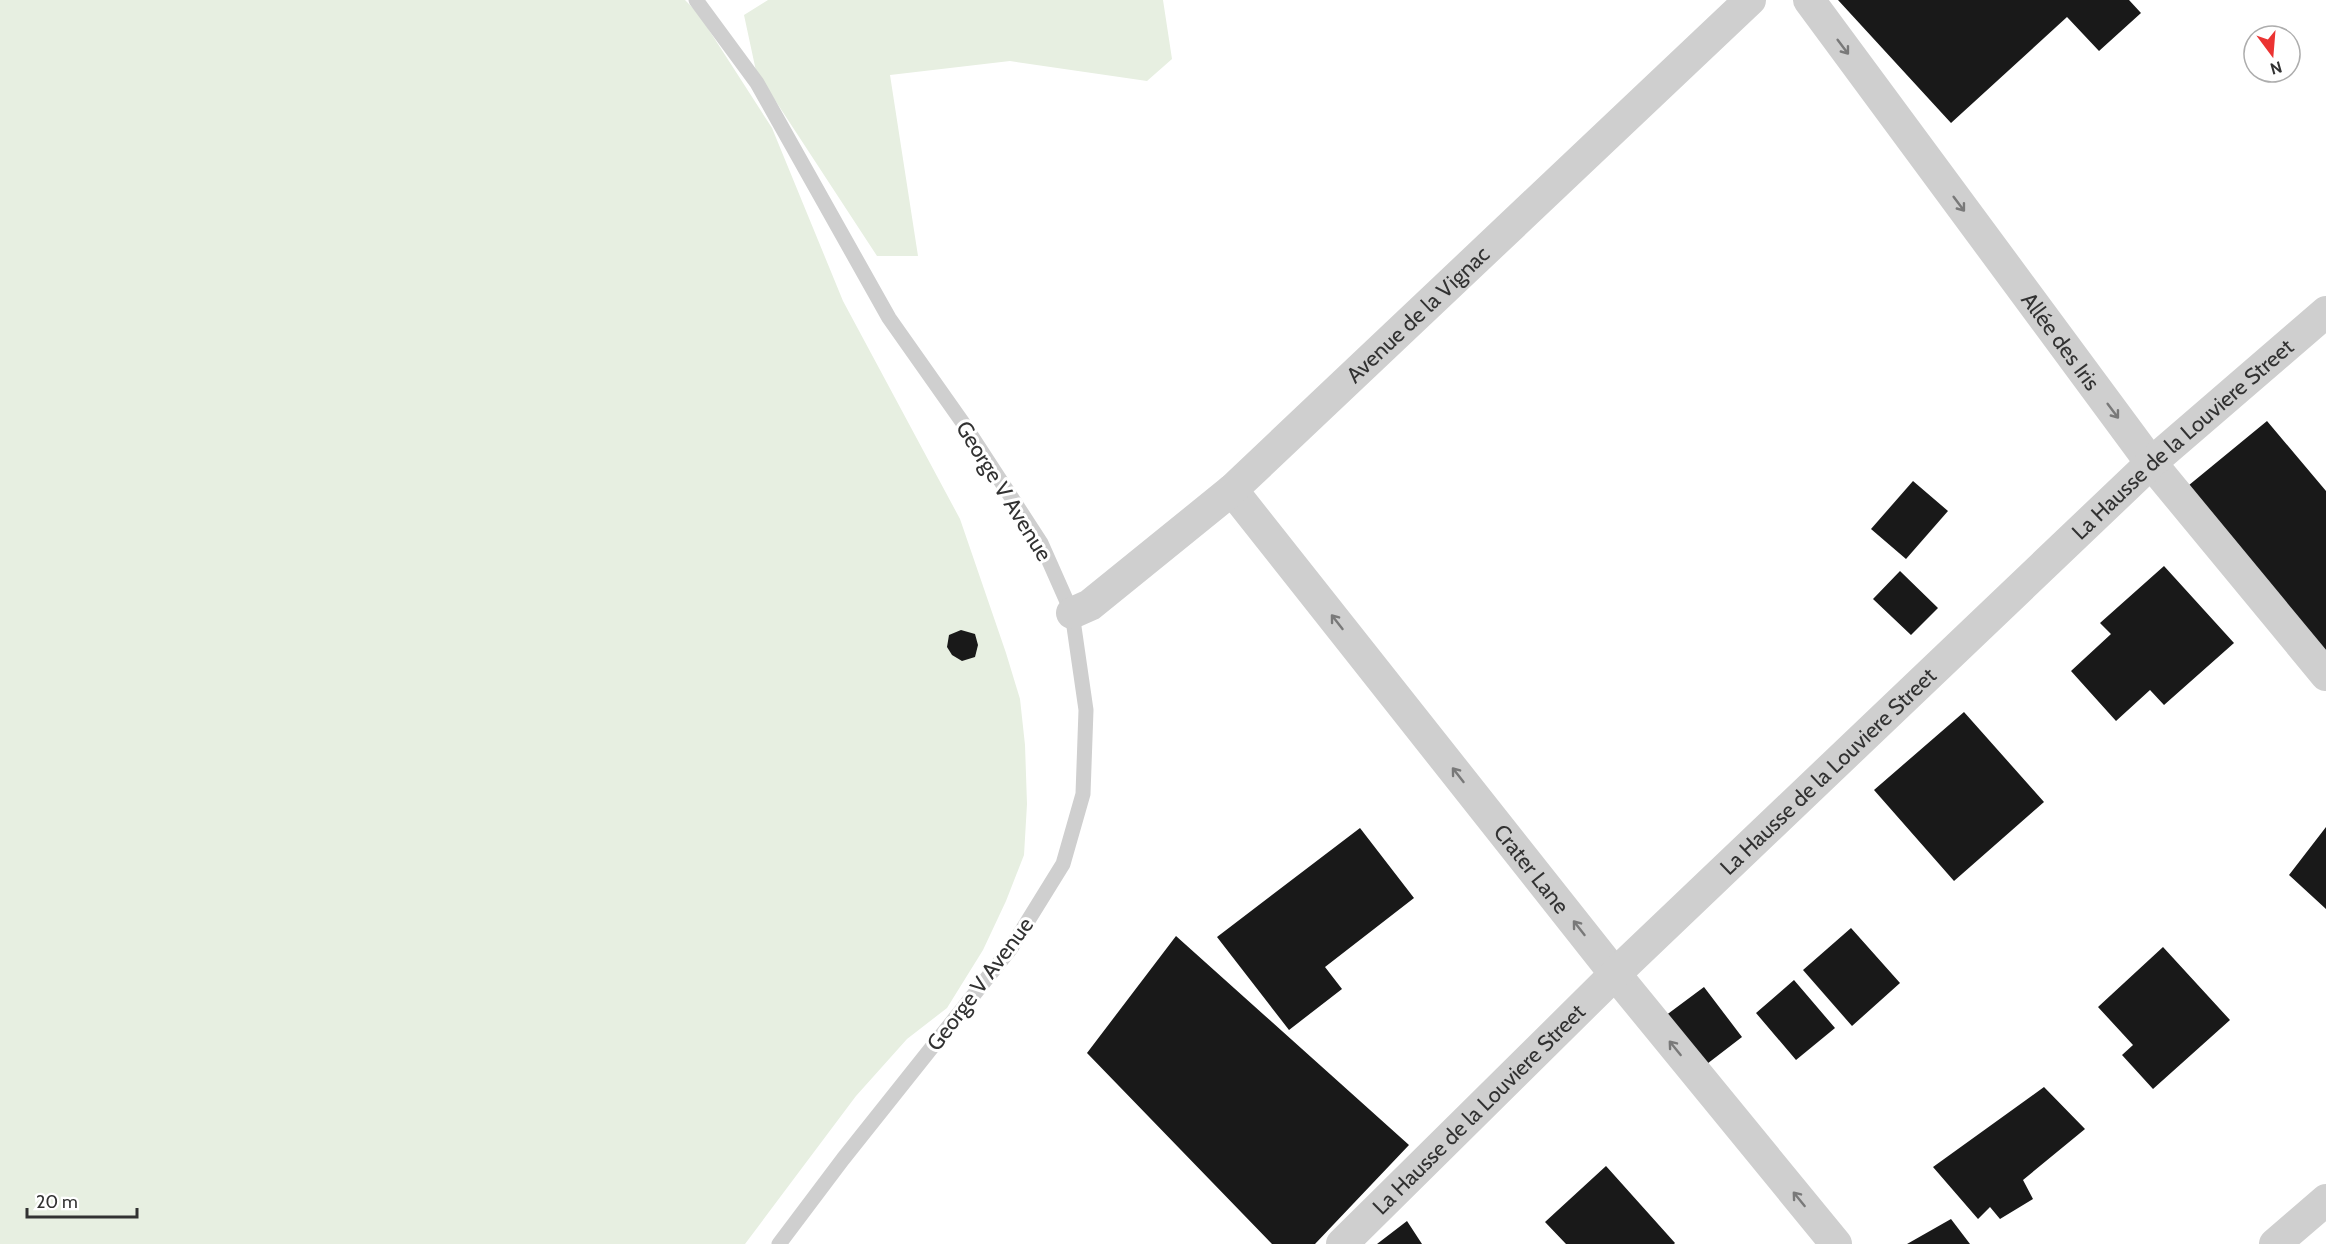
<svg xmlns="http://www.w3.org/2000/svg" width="2326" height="1244" font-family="Cabin,sans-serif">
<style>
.green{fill:#e7efe1}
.building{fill:#191919}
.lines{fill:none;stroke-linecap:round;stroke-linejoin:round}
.service{stroke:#cfcfcf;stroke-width:15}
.minor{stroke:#cfcfcf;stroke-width:32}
.oneway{stroke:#797979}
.labels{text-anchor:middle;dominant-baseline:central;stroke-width:6;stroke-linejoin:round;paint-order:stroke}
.street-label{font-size:22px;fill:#323232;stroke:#fff}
</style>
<rect width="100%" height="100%" fill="#fff"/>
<!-- green -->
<path class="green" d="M 0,0 L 685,0 L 698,13 L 772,128 L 843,301 L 960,519 L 1006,653 L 1020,699 L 1025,745 L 1027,804 L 1024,855 L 1006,901 L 983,950 L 947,1008 L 907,1039 L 856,1096 L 745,1244 L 0,1244 Z
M 768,0 L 1163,0 L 1172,59 L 1147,81 L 1010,61 L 890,75 L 918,256 L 877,256 L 756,71 L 744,15 Z"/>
<!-- building -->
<path class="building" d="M 1838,0 L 2129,0 L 2141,13 L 2099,51 L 2067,17 L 1951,123 Z
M 2267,421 L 2326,491 L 2326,659 L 2183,490 Z
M 1913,481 L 1948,511 L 1906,559 L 1871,529 Z
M 2164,566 L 2234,643 L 2164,705 L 2150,690 L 2116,721 L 2071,671 L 2111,634 L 2100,623 Z
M 1900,571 L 1938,608 L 1911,635 L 1873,599 Z
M 961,630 L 975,634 L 978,645 L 975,657 L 962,661 L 952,655 L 947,647 L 949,635 Z
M 1964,712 L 2044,802 L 1954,881 L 1874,790 Z
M 2326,827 L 2326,909 L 2289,875 Z
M 1360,828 L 1414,898 L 1325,967 L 1342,989 L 1289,1030 L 1217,937 Z
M 1851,928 L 1900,983 L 1852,1026 L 1803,970 Z
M 1176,936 L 1409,1145 L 1315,1244 L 1272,1244 L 1087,1053 Z
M 2163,947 L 2230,1020 L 2153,1089 L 2122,1055 L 2133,1045 L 2098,1007 Z
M 1794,980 L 1835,1028 L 1796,1060 L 1756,1013 Z
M 1704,987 L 1742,1037 L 1703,1067 L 1665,1016 Z
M 2044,1087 L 2085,1129 L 2023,1180 L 2033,1199 L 2000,1219 L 1990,1207 L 1978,1219 L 1933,1167 Z
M 1606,1166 L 1675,1243 L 1674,1244 L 1566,1244 L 1545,1222 Z
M 1951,1219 L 1970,1244 L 1907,1244 Z
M 1407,1221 L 1422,1244 L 1377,1244 Z"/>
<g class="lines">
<!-- service -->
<path class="service" d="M 696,0 L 757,83 L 889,318 L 963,423 L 1041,543 L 1072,613 L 1086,710 L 1083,794 L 1063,864 L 1011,948 L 843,1159 L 779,1244"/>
<!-- minor -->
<g class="minor">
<path id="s1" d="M 1809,0 L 2151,463 L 2326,675"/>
<path id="s2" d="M 1232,490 L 1615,974 L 1836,1244"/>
<path id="s3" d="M 1072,613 L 1090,605 L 1232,490 L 1750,0"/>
<path id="s4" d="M 1342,1244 L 1615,974 L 2151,463 L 2326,312"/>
<path d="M 2275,1244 L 2326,1200"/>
</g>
</g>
<!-- one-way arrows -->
<defs><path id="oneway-shaft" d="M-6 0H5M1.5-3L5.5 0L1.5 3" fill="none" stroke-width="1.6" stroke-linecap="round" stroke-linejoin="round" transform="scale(1.5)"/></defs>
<g class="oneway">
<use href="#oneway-shaft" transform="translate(1843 47) rotate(53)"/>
<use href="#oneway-shaft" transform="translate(1959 204) rotate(53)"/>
<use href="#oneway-shaft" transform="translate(2113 411) rotate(53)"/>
<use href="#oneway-shaft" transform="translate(1337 622) rotate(-128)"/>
<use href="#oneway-shaft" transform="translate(1458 775) rotate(-128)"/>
<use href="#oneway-shaft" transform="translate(1579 928) rotate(-128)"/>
<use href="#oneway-shaft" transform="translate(1675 1048) rotate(-129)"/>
<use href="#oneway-shaft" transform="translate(1799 1199) rotate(-129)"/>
</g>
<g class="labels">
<!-- street labels -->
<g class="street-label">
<text stroke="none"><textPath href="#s3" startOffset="458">Avenue de la Vignac</textPath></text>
<text stroke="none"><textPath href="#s1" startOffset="424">Allée des Iris</textPath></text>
<text stroke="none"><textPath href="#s4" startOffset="1164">La Hausse de la Louviere Street</textPath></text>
<text transform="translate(1004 491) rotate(58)">George V Avenue</text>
<text stroke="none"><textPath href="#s4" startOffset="678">La Hausse de la Louviere Street</textPath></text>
<text stroke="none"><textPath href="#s2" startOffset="483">Crater Lane</textPath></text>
<text transform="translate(980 984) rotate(-53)">George V Avenue</text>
<text stroke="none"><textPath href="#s4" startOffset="192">La Hausse de la Louviere Street</textPath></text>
</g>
</g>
<!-- north arrow -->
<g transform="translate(2272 54) rotate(164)"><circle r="28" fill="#ffffff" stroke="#adadad" stroke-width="1.5"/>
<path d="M0-4.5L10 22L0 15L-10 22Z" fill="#eb3332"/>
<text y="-9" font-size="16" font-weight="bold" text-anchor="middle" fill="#323232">N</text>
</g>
<!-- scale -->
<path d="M27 1208v9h110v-9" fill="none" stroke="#323232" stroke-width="3"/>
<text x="36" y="1208" font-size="18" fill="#323232" stroke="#ffffff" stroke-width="4.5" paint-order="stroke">20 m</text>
</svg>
